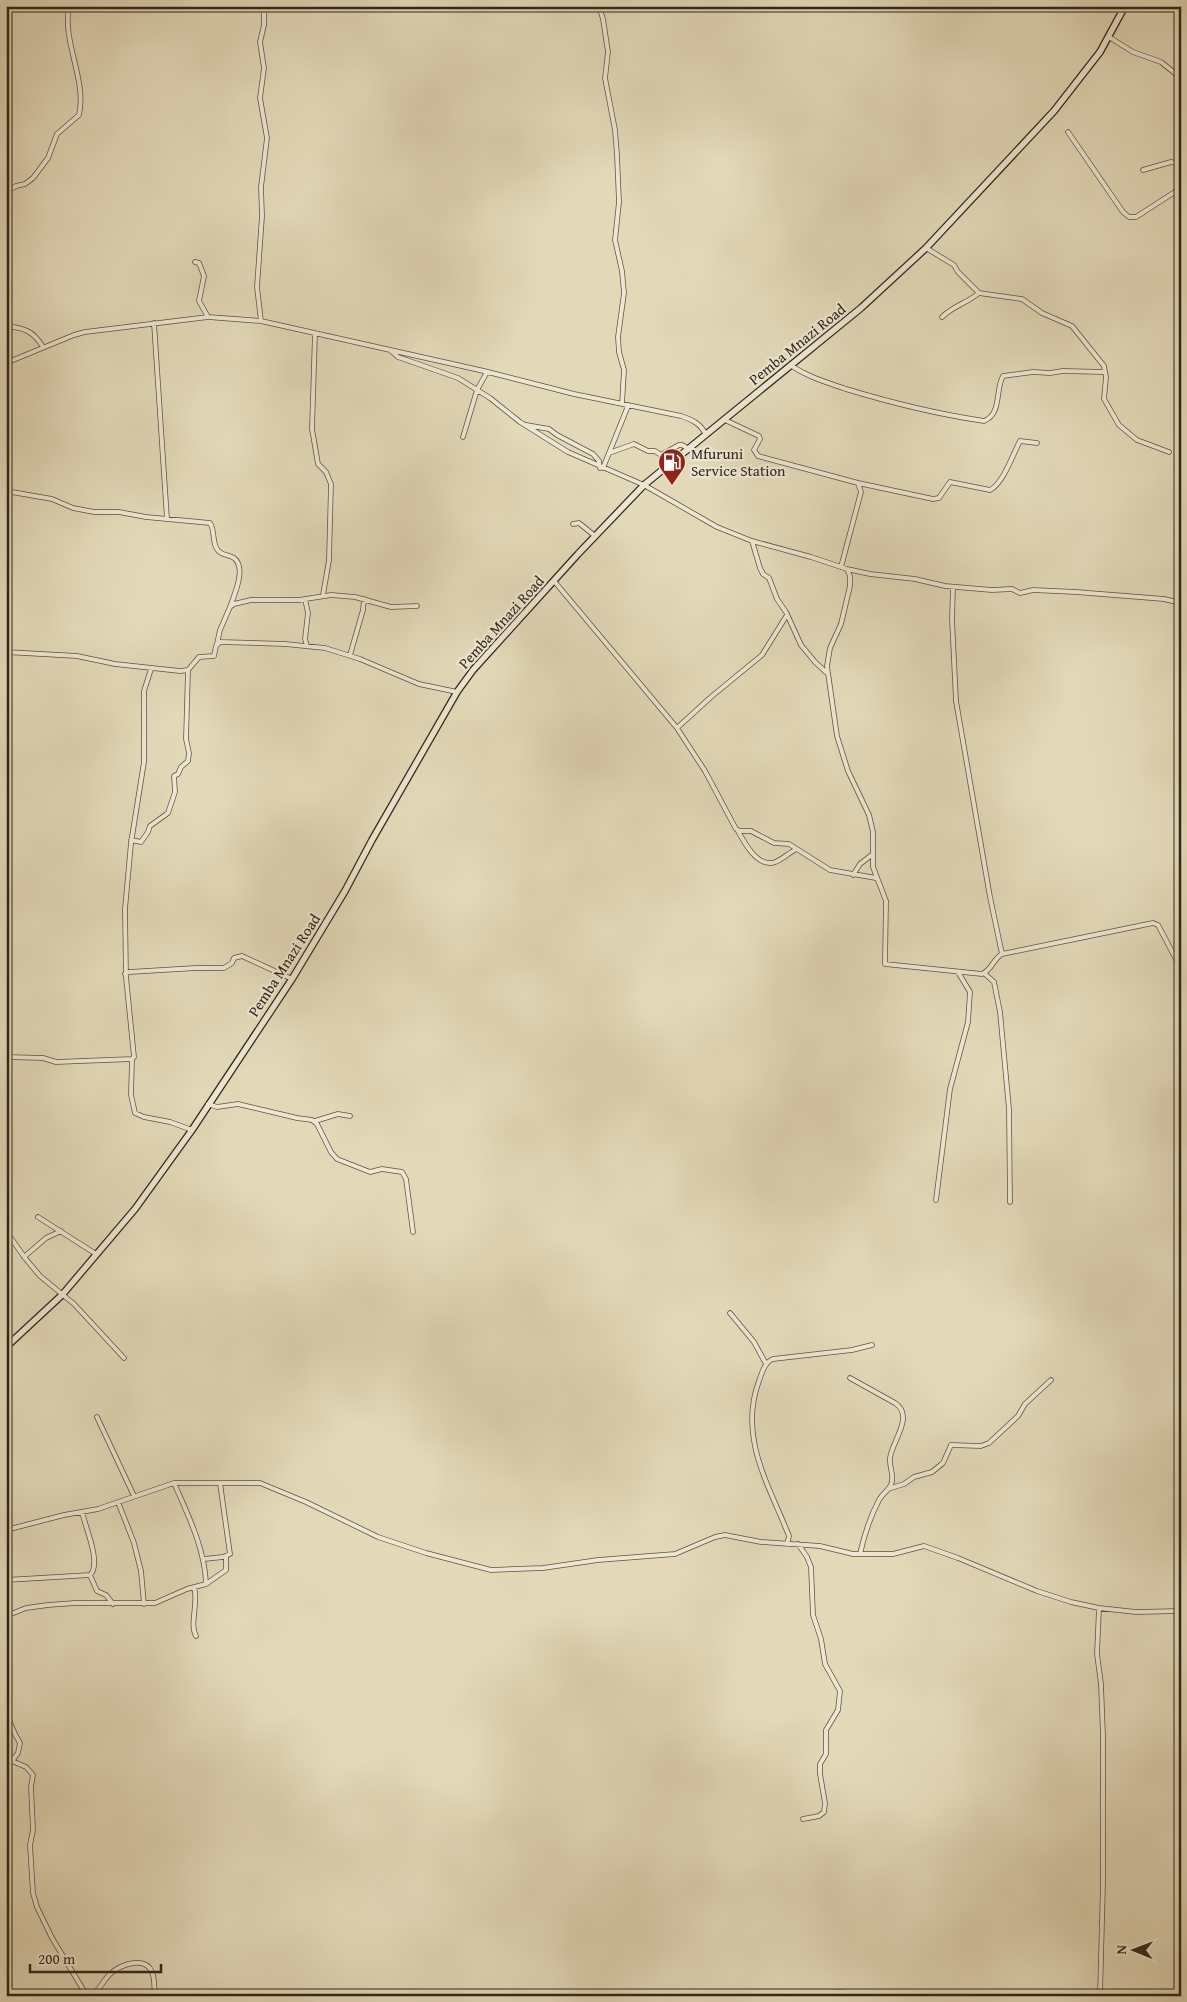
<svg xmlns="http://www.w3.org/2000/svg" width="1187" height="2002" font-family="'Gentium Book Plus',serif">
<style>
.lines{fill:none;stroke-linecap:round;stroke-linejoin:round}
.street-casing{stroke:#5c5342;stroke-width:5.5}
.secondary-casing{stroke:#2f261a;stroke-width:8}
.street{stroke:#ede6d2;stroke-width:4}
.secondary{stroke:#ede6d2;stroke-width:5.5}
.labels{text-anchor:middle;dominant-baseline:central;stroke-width:4.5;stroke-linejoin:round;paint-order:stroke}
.street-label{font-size:15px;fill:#2f261a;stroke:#ede6d2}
.poi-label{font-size:15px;fill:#2f261a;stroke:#ede6d2;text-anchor:start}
</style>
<rect width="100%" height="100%" fill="#e3d9b9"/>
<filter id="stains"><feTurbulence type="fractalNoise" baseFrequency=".004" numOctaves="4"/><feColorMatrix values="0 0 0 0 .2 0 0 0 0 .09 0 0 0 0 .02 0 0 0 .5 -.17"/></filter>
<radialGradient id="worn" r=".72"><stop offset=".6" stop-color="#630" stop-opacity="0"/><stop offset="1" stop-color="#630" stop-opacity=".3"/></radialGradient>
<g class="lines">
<!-- street casing -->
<g class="street-casing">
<path id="street" d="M 599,6 L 603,19 L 608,52 L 605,78 L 615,130 L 617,155 L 619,202 L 615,240 L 622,271 L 624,293 L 618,337 L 619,352 L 624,370 L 622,404
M 1109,37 L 1133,52 L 1161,62 L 1181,78
M 1068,132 L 1123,212 L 1129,217 L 1136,217 L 1181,188
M 1143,170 L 1171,162 L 1181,164
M 6,192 L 16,186 L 25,184 L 33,178 L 48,158 L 57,134 L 79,115 C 87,79 62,43 69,6
M 926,248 L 954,265 L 958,272 L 979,293 L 1022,299 L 1042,313 L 1072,326 L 1104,366 L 1106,377 L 1104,399 L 1119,425 L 1137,440 L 1169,452
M 195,262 L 199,263 L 204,276 L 199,301 L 208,317
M 942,317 C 953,306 967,303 979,293
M 261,321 L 257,287 L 262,216 L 261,187 L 267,138 L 260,98 L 264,68 L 260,42 L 264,25 L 264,6
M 154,323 L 167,519
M 6,326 C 25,328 33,331 43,347
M 315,333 L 312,429 L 318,464 L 326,472 L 331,484 L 329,560 L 323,595
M 390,350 L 398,357 L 458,378 L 490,398 L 520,422 L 568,452 L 644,485 L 717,527 L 752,541 L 811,557 L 847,569 L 870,574 L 915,579 L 945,586 L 992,590 L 1012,589 L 1020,593 L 1033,590 L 1076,592 L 1164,599 L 1181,603
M 6,363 L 74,335 L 85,332 L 208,317 L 261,321 L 484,371 L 574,394 L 681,416 C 693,420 701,424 706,435
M 790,365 C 808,377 826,382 846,389 C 892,403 937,414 984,421 C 1002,414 995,390 1003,376 L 1033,372 L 1050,373 L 1063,371 L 1105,372
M 725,420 L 759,436 L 760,439 L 754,450 L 758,456 L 858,483 L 861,492 L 841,567
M 526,425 L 549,429 L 557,435 L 593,454 L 599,461 L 600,468
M 463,437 L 477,390 L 487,372
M 609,453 L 634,444 L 648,451 L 655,451 L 661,455 L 679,445 L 682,445 L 689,449
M 603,468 L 628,406
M 858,483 L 933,499 L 939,498 L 950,482 L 990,490 C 1003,484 1013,454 1020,441 L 1037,443
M 6,491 L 52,499 L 73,508 L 94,512 L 119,512 L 146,517 L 210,523 C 215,530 212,542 217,549 C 221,556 228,554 234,558 C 247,568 234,595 230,607
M 573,524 L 579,523 L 595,536
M 752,541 L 760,568 L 763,574 L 769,578 L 777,599 L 786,612 L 801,645 L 815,662 L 828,674
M 847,569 L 850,576 L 850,586 L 841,624 L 830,648 L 827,666 L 837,736 L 848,771 L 869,815 L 873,832 L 873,867 L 886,901 L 885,964 L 982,974 C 992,970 993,959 1002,954 L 1153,923 L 1158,925 L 1177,961
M 554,581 L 677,728 L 705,771 L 736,829 L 740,831 L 751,831 L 774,843 L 789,844 L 830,870 L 876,878
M 953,587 L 952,619 L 956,701 L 990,897 L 1002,954
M 305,599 L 308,613 L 305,639 L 307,646
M 217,644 L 220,630 L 230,607 L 234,604 L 251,600 L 299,600 L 331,595 L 355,597 L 391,607 L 417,606
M 6,652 L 77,656 L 115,664 L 180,671 L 188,670 L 199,657 L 214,656 L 216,646 L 220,642 L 285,644 L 325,648 L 360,659 L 419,684 L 457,692
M 350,655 L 363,610 L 364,599
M 677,728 L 711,697 L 762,655 L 787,615
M 738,831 C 744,842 756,865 772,863 C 780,862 789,852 797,849
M 131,840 L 141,842 L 148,832 L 150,826 L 168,813 L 175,792 L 174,776 L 178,774 L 181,767 L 188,761 L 189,753 L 186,739 L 188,670
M 853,875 L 860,864 L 873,854
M 125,974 L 129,972 L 196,968 L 224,968 L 232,963 L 234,958 L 242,956 L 292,979
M 985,974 L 994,982 L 1000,1012 L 1009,1109 L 1010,1202
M 6,1057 L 43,1058 L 56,1062 L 132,1059 L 134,1057 L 126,977 L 125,909 L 131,843 L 144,762 L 144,691 L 151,669
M 132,1059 L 131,1095 L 135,1113 L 144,1117 L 170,1122 L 192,1130
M 208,1104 L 217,1107 L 238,1104 L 297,1118 L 312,1120 L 317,1124 L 331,1152 L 337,1159 L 370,1172 L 382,1169 L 402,1172 L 406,1179 L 413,1232
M 315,1121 L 338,1114 L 350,1116
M 936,1200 L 950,1089 L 968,1022 L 970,992 L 958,972
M 38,1217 L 96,1254
M 6,1231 L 25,1258 L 40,1276 L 74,1304 L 124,1358
M 24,1257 L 46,1238 L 61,1231
M 730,1313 L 754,1342 L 766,1364
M 850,1378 L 895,1403 C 915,1416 892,1441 890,1458 C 889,1468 895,1476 891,1485 C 888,1491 882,1494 879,1500 C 870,1517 864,1536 860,1554
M 97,1417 L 134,1496
M 174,1483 C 188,1515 205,1549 206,1584
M 888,1489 L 904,1484 L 914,1477 L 932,1472 L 943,1463 L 951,1445 L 981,1446 L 989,1443 L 1018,1416 L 1025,1404 L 1051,1380
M 118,1502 L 134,1543 L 141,1571 L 144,1604
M 82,1512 C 85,1526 102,1564 90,1575
M 6,1530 L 64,1515 L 98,1509 L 174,1483 L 260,1483 L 306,1502 L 378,1537 L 426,1553 L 491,1570 L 543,1568 L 598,1560 L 675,1554 L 715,1537 L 725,1535 L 761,1542 L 820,1546 L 853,1554 L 893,1554 L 924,1546 L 958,1558 L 1037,1591 L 1071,1602 L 1099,1608 L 1136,1612 L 1181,1611
M 787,1544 L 789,1536 C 769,1485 738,1437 759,1381 C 762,1372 765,1362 773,1359 L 852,1350 L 872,1345
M 798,1544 L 807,1557 L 811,1567 L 813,1615 L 821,1639 L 825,1664 L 840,1691 L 838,1710 L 826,1730 L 826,1754 L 820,1764 L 820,1774 L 825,1803 L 824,1812 L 819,1816 L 803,1819
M 204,1559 L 223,1557 L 230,1554 L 220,1483
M 6,1580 L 90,1575 L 97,1591 L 106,1595 L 113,1604
M 194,1587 C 199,1603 189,1623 196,1636
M 1099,1608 L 1097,1654 L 1101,1684 L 1103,1736 L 1103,1883 L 1100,1996
M 6,1616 L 26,1608 L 48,1605 L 75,1603 L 155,1603 L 187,1589 L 206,1584 L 226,1570 L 226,1557
M 6,1691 C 8,1715 7,1721 20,1743 L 18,1753 L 12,1761 L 26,1767 L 33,1775 L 31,1787 L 33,1830 L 30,1845 L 33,1893 L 37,1907 L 52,1938 L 87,1996
M 92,1996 C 99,1990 103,1981 110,1974 C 120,1965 145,1955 152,1972 C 155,1979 154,1988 155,1996
M 806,1996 L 838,1992 L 885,1996"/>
</g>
<!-- secondary casing -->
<g class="secondary-casing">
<path id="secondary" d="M 6,1347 L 62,1295 L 135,1209 L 192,1130 L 292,979 L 345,891 L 372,840 L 457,692 L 473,670 L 578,554 L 644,485 L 861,308 L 926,248 L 1054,111 L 1100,52 L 1125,6"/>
</g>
<!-- street -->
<use href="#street" class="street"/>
<!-- secondary -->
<use href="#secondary" class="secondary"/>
</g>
<!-- icons -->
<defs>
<g id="fuel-pin" transform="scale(1.4375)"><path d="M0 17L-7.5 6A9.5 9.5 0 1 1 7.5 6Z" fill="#8f2418" stroke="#ede6d2"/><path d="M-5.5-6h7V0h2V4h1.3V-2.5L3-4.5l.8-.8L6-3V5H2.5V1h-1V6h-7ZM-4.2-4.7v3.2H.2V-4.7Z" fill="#fff"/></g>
</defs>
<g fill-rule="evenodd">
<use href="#fuel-pin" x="672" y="462"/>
</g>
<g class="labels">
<!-- street labels -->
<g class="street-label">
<text transform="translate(797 344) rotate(-39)">Pemba Mnazi Road</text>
<text transform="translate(501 622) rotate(-48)">Pemba Mnazi Road</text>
<text transform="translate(284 965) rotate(-57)">Pemba Mnazi Road</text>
</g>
<!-- poi labels -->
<g class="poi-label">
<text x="691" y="453">Mfuruni<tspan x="691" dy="17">Service Station</tspan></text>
</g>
</g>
<!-- margin -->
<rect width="1187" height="2002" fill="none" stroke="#e3d9b9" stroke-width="25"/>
<rect x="8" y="8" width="1172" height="1987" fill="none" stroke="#2f261a" stroke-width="2.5"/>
<rect x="12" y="12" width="1162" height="1977" fill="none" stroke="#2f261a"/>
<!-- north arrow -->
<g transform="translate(1134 1950) rotate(271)" stroke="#ede6d2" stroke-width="4" paint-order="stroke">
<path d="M0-4L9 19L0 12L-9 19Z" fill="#2f261a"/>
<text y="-8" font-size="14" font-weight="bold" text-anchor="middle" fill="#2f261a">N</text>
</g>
<!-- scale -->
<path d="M30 1964v8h131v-8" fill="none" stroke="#2f261a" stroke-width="2.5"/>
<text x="38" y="1964" font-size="15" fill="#2f261a" stroke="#ede6d2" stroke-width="4" paint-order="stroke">200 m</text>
<rect width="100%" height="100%" filter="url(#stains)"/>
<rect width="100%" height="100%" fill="url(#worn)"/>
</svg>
